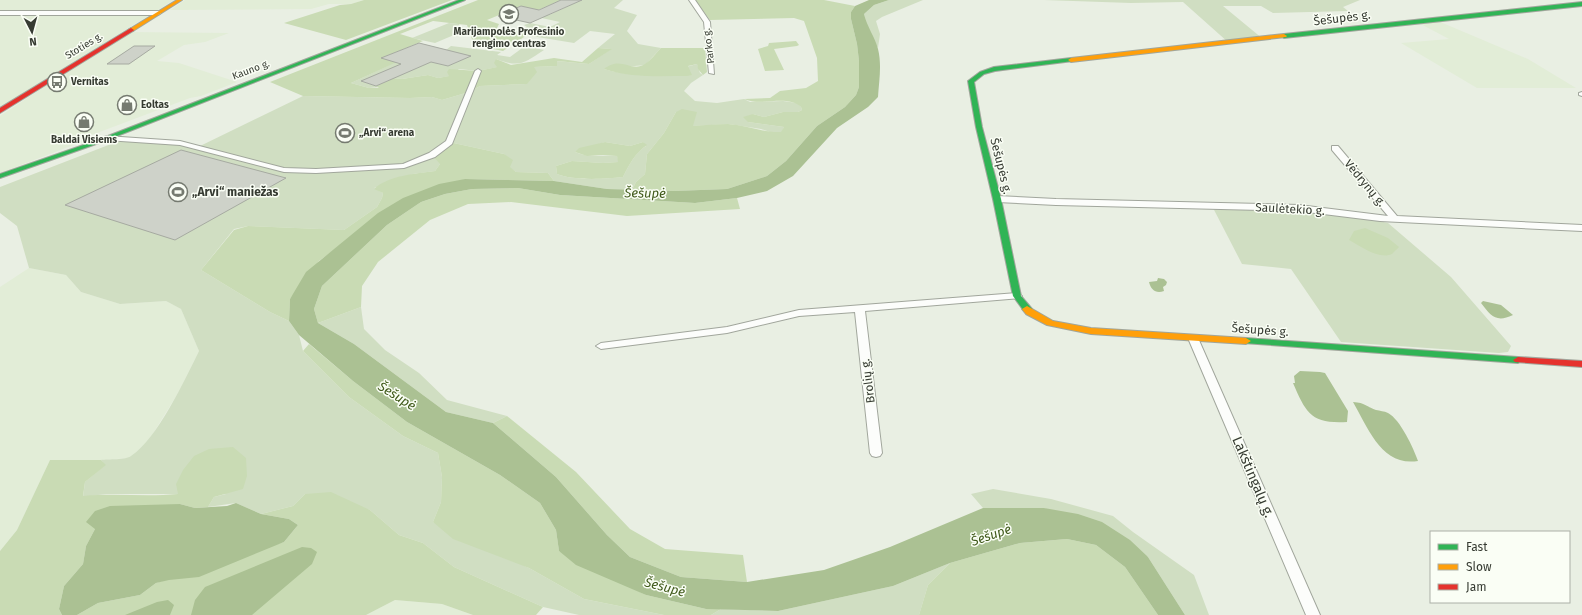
<svg xmlns="http://www.w3.org/2000/svg" width="1582" height="615" font-family="'Fira Sans',sans-serif">
<style>
.built{fill:#e2edd7}
.green{fill:#d0dec2;fill-rule:evenodd}
.forest{fill:#c9dbb4}
.water{fill:#abc193}
.building{fill:#ced2c9;stroke:#a6aaa1}
.lines{fill:none;stroke-linecap:round;stroke-linejoin:round}
.street-casing{stroke:#a1a69c;stroke-width:2}
.fast-casing{stroke:#a1a69c;stroke-width:2}
.slow-casing{stroke:#a1a69c;stroke-width:2}
.jam-casing{stroke:#a1a69c;stroke-width:2}
.street{fill:#fcfdfb;fill-rule:evenodd}
.fast{fill:#30b455;fill-rule:evenodd}
.slow{fill:#ff9f0a;fill-rule:evenodd}
.jam{fill:#e5322d;fill-rule:evenodd}
.labels{text-anchor:middle;dominant-baseline:central;stroke-width:3;stroke-linejoin:round;paint-order:stroke}
.far-poi-label{font-size:10px;font-weight:bold;fill:#363b32;stroke:#fafef5;text-anchor:start}
.far-street-label{font-size:10px;fill:#363b32;stroke:#fafef5}
.street-label{font-size:12px;fill:#363b32;stroke:#fafef5}
.poi-label{font-size:12px;font-weight:bold;fill:#363b32;stroke:#fafef5;text-anchor:start}
.water-label{font-size:13px;font-style:italic;fill:#405a1b;stroke:#fafef5}
.near-street-label{font-size:14px;fill:#363b32;stroke:#fafef5}
</style>
<rect width="100%" height="100%" fill="#e9efe3"/>
<!-- built -->
<path class="built" d="M 0,0 L 174,0 L 0,107 Z
M 185,0 L 364,0 L 351,4 L 329,4 L 311,9 L 170,10 Z
M 1438,21 L 1528,59 L 1576,88 L 1477,88 L 1401,43 L 1449,39 L 1417,22 Z
M 128,32 L 229,33 L 205,42 L 184,45 L 157,61 L 179,63 L 237,82 L 201,96 L 190,98 L 73,142 L 76,144 L 0,173 L 0,116 Z
M 29,268 L 66,275 L 81,292 L 120,304 L 166,301 L 181,309 L 199,351 L 178,393 L 149,440 L 130,458 L 101,460 L 50,460 L 17,530 L 0,551 L 0,287 Z
M 395,600 L 442,604 L 473,615 L 366,615 Z"/>
<!-- green -->
<path class="green" d="M 574,0 L 623,0 L 614,8 L 637,15 L 627,31 L 638,44 L 661,48 L 645,65 L 604,69 C 635,79 667,72 697,64 L 700,73 L 703,75 L 691,83 L 684,91 L 695,101 L 717,103 L 744,99 L 750,102 L 783,101 L 797,103 L 801,107 L 802,110 L 798,112 L 783,112 L 764,117 L 753,114 L 748,122 L 784,127 L 782,132 L 773,133 L 761,129 L 729,124 L 693,126 L 676,112 L 664,133 L 647,154 L 645,174 L 636,182 L 632,190 L 607,189 L 554,181 L 548,173 L 516,172 L 510,168 L 504,154 L 449,142 L 440,164 L 435,171 L 413,174 L 374,188 L 383,193 L 382,198 L 377,207 L 344,230 L 248,226 L 234,229 L 201,270 L 270,312 L 289,321 L 299,335 L 303,351 L 349,397 L 403,436 L 438,453 L 442,477 L 441,502 L 433,522 L 529,568 L 584,599 L 664,615 L 579,615 L 543,607 L 454,567 L 423,543 L 399,535 L 370,510 L 305,494 L 293,506 L 261,514 L 236,503 L 208,507 L 214,497 L 226,494 L 106,494 L 83,497 L 85,482 L 105,465 L 101,460 C 108,459 126,460 131,456 C 158,438 184,381 199,351 L 181,309 L 166,301 L 120,304 L 81,292 L 66,275 L 29,268 L 17,226 L 0,213 L 0,187 L 124,139 L 180,143 L 198,147 L 303,96 L 410,98 L 432,97 L 442,100 L 469,92 L 480,86 L 526,84 L 533,67 L 557,66 L 556,61 L 589,64 L 611,49 L 598,48 L 615,34 L 590,31 L 574,43 L 513,33 L 527,27 L 524,25 L 530,23 L 550,27 L 560,22 L 537,17 L 545,14 L 549,15 L 577,2 ZM 605,142 L 630,146 L 643,142 L 646,146 C 635,153 629,165 623,177 C 605,179 574,181 557,174 L 556,166 L 572,161 L 603,163 L 619,162 L 617,156 C 602,155 588,158 575,152 Z
M 889,0 L 923,0 L 882,17 L 876,21 L 880,34 L 878,48 L 866,25 L 864,14 L 874,5 Z
M 1044,0 L 1360,0 L 1343,7 L 1348,11 L 1273,13 L 1261,6 L 1223,6 L 1263,39 L 1229,43 L 1183,2 L 1131,3 Z
M 449,23 L 459,24 L 461,32 L 435,43 L 412,38 Z
M 451,46 L 501,52 L 497,55 L 510,57 L 525,46 L 544,50 C 524,63 520,68 496,59 L 498,67 L 478,71 L 459,69 L 450,76 L 438,78 L 428,75 L 402,79 L 393,78 L 426,60 L 448,66 L 470,56 L 446,50 Z
M 405,55 L 422,59 L 362,81 L 380,87 L 369,88 L 351,83 L 396,62 L 390,61 Z
M 1212,206 L 1318,208 L 1388,223 L 1451,277 L 1511,346 L 1508,352 L 1499,353 L 1341,342 L 1291,269 L 1242,264 Z
M 361,307 L 364,329 L 385,350 L 419,373 L 447,400 L 507,416 L 493,423 L 446,412 L 354,344 L 318,323 Z
M 993,489 L 1051,499 L 1113,516 L 1133,532 L 1194,575 L 1209,615 L 1185,615 L 1148,557 L 1044,508 L 983,508 L 971,494 Z
M 950,563 L 928,585 L 919,615 L 711,615 L 721,609 L 778,611 L 893,586 Z"/>
<!-- forest -->
<path class="forest" d="M 364,0 L 452,0 L 346,40 L 284,23 L 340,5 L 351,4 Z
M 478,0 L 561,0 L 536,11 L 521,6 L 487,20 L 499,24 L 497,28 L 501,30 L 527,35 L 503,51 L 474,45 L 467,25 L 433,21 L 400,34 L 423,41 L 382,58 L 397,62 L 351,83 L 369,88 L 379,88 L 376,86 L 393,78 L 402,79 L 428,75 L 438,78 L 449,76 L 447,72 L 449,69 L 478,71 L 497,67 L 494,63 L 496,59 L 511,65 L 554,58 L 582,62 L 598,48 L 612,49 L 589,64 L 557,61 L 557,66 L 534,67 L 537,72 L 527,84 L 480,86 L 469,92 L 442,100 L 432,97 L 410,98 L 303,96 L 270,82 Z
M 695,0 L 824,0 L 855,6 L 851,12 L 851,19 L 857,44 L 859,61 L 859,87 L 856,95 L 845,107 L 817,126 L 786,161 L 767,176 L 727,189 L 674,191 L 632,190 L 636,182 L 645,174 L 647,154 L 664,133 L 676,112 L 682,109 L 697,112 L 693,126 C 705,125 717,124 728,124 C 746,125 764,133 781,132 L 784,127 L 748,122 L 743,117 L 753,114 L 764,117 L 783,112 L 798,112 L 802,110 L 801,107 C 786,94 762,107 744,99 L 770,98 L 780,91 L 806,88 L 818,81 L 817,58 L 804,21 L 794,18 L 710,20 Z
M 796,41 L 799,45 L 797,46 L 774,49 L 784,70 L 765,71 L 758,49 L 768,46 L 769,43 Z
M 661,48 L 705,48 L 707,72 L 703,75 L 698,69 L 697,64 L 688,66 L 692,75 L 687,76 C 660,76 630,78 604,69 C 621,55 631,73 645,64 C 651,60 656,53 661,48 Z
M 449,142 L 504,154 L 513,160 L 510,167 L 516,172 L 548,173 L 554,181 L 465,179 L 347,240 L 319,261 L 290,299 L 289,321 L 270,312 L 201,270 L 234,230 L 248,226 L 344,230 L 377,207 L 382,198 L 383,193 L 374,189 C 389,175 415,174 435,171 L 440,164 L 432,155 Z
M 605,142 L 630,146 L 643,142 L 647,145 C 635,153 629,165 623,177 C 605,179 574,181 557,174 L 556,166 L 572,161 L 603,163 L 618,162 L 617,156 L 603,155 L 587,156 L 575,152 L 579,148 Z
M 518,188 L 560,195 L 695,203 L 737,198 L 740,209 L 627,216 L 511,202 L 468,204 L 430,220 L 378,262 L 362,286 L 361,307 L 318,323 L 314,309 L 322,286 L 387,225 L 421,202 L 445,194 L 472,189 Z
M 1365,228 L 1388,238 L 1399,247 C 1397,249 1394,252 1392,254 C 1379,260 1360,246 1349,240 L 1354,231 Z
M 309,344 L 353,381 L 407,422 L 500,475 L 540,503 L 556,530 L 559,551 L 646,595 L 706,609 L 721,609 L 711,615 L 664,615 L 584,599 L 529,568 L 453,539 L 433,522 L 441,502 L 442,477 L 438,453 L 403,436 L 349,397 L 303,351 Z
M 507,416 L 576,472 L 630,529 L 665,549 L 743,555 L 747,582 L 681,577 L 630,557 L 607,535 L 556,477 L 493,423 Z
M 233,447 L 246,458 L 247,476 L 243,489 L 214,497 L 208,507 L 195,508 L 180,504 L 95,529 L 86,546 L 83,564 L 64,586 L 59,609 L 62,615 L 0,615 L 0,551 L 17,530 L 50,460 L 101,460 L 106,465 L 85,482 L 83,496 C 115,493 146,497 178,494 L 176,484 L 183,470 L 194,456 L 209,449 Z
M 331,492 L 370,510 L 399,535 L 423,543 L 454,567 L 543,607 L 536,615 L 473,615 L 442,604 L 395,600 L 366,615 L 77,615 L 98,603 L 140,595 L 156,583 L 284,542 L 298,525 L 289,519 L 261,514 L 293,506 L 305,494 Z
M 1067,539 L 1096,545 L 1125,567 L 1158,615 L 919,615 L 928,585 L 950,563 L 1020,543 Z"/>
<!-- water -->
<path class="water" d="M 869,0 L 889,0 L 874,5 L 864,14 C 867,27 875,37 878,49 C 882,65 879,81 878,97 L 868,107 L 837,128 L 793,176 L 767,191 L 737,198 L 695,203 L 560,195 L 518,188 L 472,189 L 445,194 L 421,202 L 387,225 L 322,286 L 314,309 L 318,323 L 354,344 L 446,412 L 493,423 L 556,477 L 607,535 L 630,557 L 681,577 L 747,582 L 824,570 L 890,547 L 983,508 L 1044,508 L 1078,514 L 1102,522 L 1130,540 L 1148,557 L 1185,615 L 1158,615 L 1125,567 L 1096,545 L 1067,539 L 1020,543 L 950,563 L 893,586 L 778,611 L 706,609 L 646,595 L 576,565 L 559,551 L 556,530 L 540,503 L 500,475 L 407,422 L 353,381 L 299,335 L 289,321 L 290,299 L 306,272 L 378,213 L 403,198 L 439,184 L 465,179 L 554,181 L 607,189 L 674,191 L 727,189 L 767,176 L 786,161 L 817,126 L 845,107 L 856,95 L 859,87 L 859,61 L 857,44 L 851,19 L 851,12 L 855,6 Z
M 1158,278 L 1164,279 L 1167,282 L 1166,285 L 1163,287 L 1164,291 C 1156,294 1151,290 1149,282 L 1157,281 Z
M 1483,301 L 1501,305 L 1513,315 C 1496,323 1491,316 1481,303 Z
M 1300,371 L 1320,372 L 1325,373 L 1348,411 L 1347,422 C 1311,424 1306,413 1293,383 L 1295,383 L 1294,376 Z
M 1353,402 C 1366,403 1365,406 1376,410 C 1380,411 1384,411 1388,413 C 1400,419 1414,449 1418,461 C 1382,467 1368,428 1353,402 Z
M 236,503 L 261,514 L 289,519 L 298,525 L 284,542 L 199,577 L 169,580 L 156,583 L 140,595 L 98,603 L 77,615 L 62,615 L 59,609 L 64,586 L 83,564 L 86,546 L 95,529 L 86,522 L 95,511 L 110,506 L 180,504 L 195,508 L 227,506 Z
M 302,547 L 311,548 L 317,552 L 312,564 L 252,615 L 191,615 L 195,600 L 205,587 Z
M 168,600 L 174,605 L 170,615 L 125,615 L 157,602 Z"/>
<!-- building -->
<path class="building" d="M 561,0 L 582,0 L 530,23 L 498,16 L 521,6 L 539,10 Z
M 419,43 L 471,56 L 448,66 L 431,62 L 376,86 L 361,81 L 401,64 L 381,58 Z
M 134,46 L 155,46 L 129,64 L 107,64 Z
M 181,150 L 286,178 L 175,240 L 65,205 Z"/>
<g class="lines">
<!-- street casing -->
<g class="street-casing">
<path id="street" d="M 689,0 L 695,0 L 710,22 L 714,74 L 709,73 L 704,22 Z
M 0,11 L 158,11 L 161,13 L 158,15 L 0,15 Z
M 478,69 L 481,71 L 452,144 L 435,157 L 404,168 L 316,173 L 284,172 L 180,145 L 106,140 L 102,138 L 106,136 L 180,141 L 284,168 L 316,169 L 403,164 L 429,153 L 446,141 L 475,71 Z
M 1582,92 L 1582,96 L 1579,95 L 1579,93 Z
M 1332,146 L 1338,146 L 1397,216 L 1582,225 L 1582,231 L 1380,221 L 1299,211 L 1056,205 L 997,202 L 993,199 L 997,196 L 1056,199 L 1299,205 L 1388,216 L 1332,150 Z
M 1017,293 L 1022,296 L 1020,298 L 865,311 L 882,453 L 880,456 L 876,457 L 872,456 L 870,453 L 855,312 L 799,316 L 727,333 L 601,349 L 596,346 L 601,343 L 727,327 L 799,310 Z
M 1193,335 L 1198,338 L 1320,615 L 1306,615 L 1188,338 Z"/>
</g>
<!-- fast casing -->
<g class="fast-casing">
<path id="fast" d="M 459,0 L 465,0 L 99,143 L 0,178 L 0,174 L 95,141 Z
M 1582,2 L 1582,6 L 1284,38 L 1281,36 L 1284,34 Z
M 1071,58 L 1073,59 L 1073,61 L 995,71 L 984,74 L 974,82 L 982,127 L 1001,199 L 1021,296 L 1032,309 L 1027,312 L 1024,311 L 1013,296 L 993,199 L 976,127 L 968,81 L 980,72 L 994,67 Z
M 1246,338 L 1518,357 L 1523,360 L 1518,363 L 1243,343 L 1241,341 Z"/>
</g>
<!-- slow casing -->
<g class="slow-casing">
<path id="slow" d="M 177,0 L 182,0 L 133,31 L 128,30 Z
M 1284,34 L 1287,36 L 1286,37 L 1071,62 L 1068,60 L 1071,58 Z
M 1027,306 L 1053,321 L 1091,328 L 1246,338 L 1251,341 L 1246,344 L 1091,334 L 1047,325 L 1026,314 L 1022,309 Z"/>
</g>
<!-- jam casing -->
<g class="jam-casing">
<path id="jam" d="M 131,28 L 134,30 L 133,31 L 0,113 L 0,108 Z
M 1518,357 L 1582,361 L 1582,367 L 1515,362 L 1513,360 Z"/>
</g>
<!-- street -->
<use href="#street" class="street"/>
<!-- fast -->
<use href="#fast" class="fast"/>
<!-- slow -->
<use href="#slow" class="slow"/>
<!-- jam -->
<use href="#jam" class="jam"/>
</g>
<!-- icons -->
<defs>
<g id="university-ring" transform="scale(1)"><circle r="9.5" fill="#fafef5" stroke="#757a70" stroke-width="1.5"/><path d="M0-5L7-2L0 1L-7-2ZM-4 1L0 2.5L4 1V4Q0 6-4 4Z" fill="#757a70"/></g>
<g id="bus-ring" transform="scale(1)"><circle r="9.5" fill="#fafef5" stroke="#757a70" stroke-width="1.5"/><path d="M-5-6H5V4H4V6H2V4H-2V6H-4V4H-5ZM-3.5-4V0h7V-4ZM-3.5 1.2v1.5H-2V1.2ZM2 1.2v1.5H3.5V1.2Z" fill="#757a70"/></g>
<g id="shop-ring" transform="scale(1)"><circle r="9.5" fill="#fafef5" stroke="#757a70" stroke-width="1.5"/><path d="M-5-2.5h2.3a2.7 3.5 0 0 1 5.4 0H5L5.5 6h-11ZM-1.5-2.5h3a1.5 2.3 0 0 0-3 0Z" fill="#757a70"/></g>
<g id="stadium-ring" transform="scale(1)"><circle r="9.5" fill="#fafef5" stroke="#757a70" stroke-width="1.5"/><path d="M0-5a6.5 5 0 1 0 0 10a6.5 5 0 1 0 0-10ZM-3.5-1.8h7v3.6h-7Z" fill="#757a70"/></g>
</defs>
<g fill-rule="evenodd">
<use href="#university-ring" x="509" y="14"/>
<use href="#bus-ring" x="57" y="82"/>
<use href="#shop-ring" x="127" y="105"/>
<use href="#shop-ring" x="84" y="122"/>
<use href="#stadium-ring" x="345" y="133"/>
<use href="#stadium-ring" x="178" y="192"/>
</g>
<g class="labels">
<!-- far-poi labels -->
<g class="far-poi-label">
<text x="509" y="32" text-anchor="middle">Marijampolės Profesinio<tspan x="509" dy="12">rengimo centras</tspan></text>
<text x="71" y="82">Vernitas</text>
<text x="141" y="105">Eoltas</text>
<text x="359" y="133">„Arvi“ arena</text>
<text x="84" y="140" text-anchor="middle">Baldai Visiems</text>
</g>
<!-- far-street labels -->
<g class="far-street-label">
<text transform="translate(84 46) rotate(-31)">Stoties g.</text>
<text transform="translate(709 46) rotate(-97)">Parko g.</text>
<text transform="translate(251 70) rotate(-21)">Kauno g.</text>
</g>
<!-- street labels -->
<g class="street-label">
<text transform="translate(1342 18) rotate(-7)">Šešupės g.</text>
<text transform="translate(1001 166) rotate(76)">Šešupės g.</text>
<text transform="translate(1365 183) rotate(50)">Vėdrynų g.</text>
<text transform="translate(1290 209) rotate(3)">Saulėtekio g.</text>
<text transform="translate(1260 330) rotate(4)">Šešupės g.</text>
<text transform="translate(868 381) rotate(-97)">Brolių g.</text>
</g>
<!-- poi labels -->
<g class="poi-label">
<text x="192" y="192">„Arvi“ maniežas</text>
</g>
<!-- water labels -->
<g class="water-label">
<text transform="translate(645 193) rotate(1)">Šešupė</text>
<text transform="translate(397 396) rotate(32)">Šešupė</text>
<text transform="translate(991 535) rotate(-19)">Šešupė</text>
<text transform="translate(665 587) rotate(15)">Šešupė</text>
</g>
<!-- near-street labels -->
<g class="near-street-label">
<text transform="translate(1253 477) rotate(67)">Lakštingalų g.</text>
</g>
</g>
<!-- legend -->
<rect x="1430" y="531" width="140" height="72" fill="#fafef5" stroke="#acb0a7"/>
<rect x="1438" y="544" width="20" height="6" fill="#30b455" stroke="#acb0a7"/>
<text x="1466" y="551" font-size="12" fill="#363b32">Fast</text>
<rect x="1438" y="564" width="20" height="6" fill="#ff9f0a" stroke="#acb0a7"/>
<text x="1466" y="571" font-size="12" fill="#363b32">Slow</text>
<rect x="1438" y="584" width="20" height="6" fill="#e5322d" stroke="#acb0a7"/>
<text x="1466" y="591" font-size="12" fill="#363b32">Jam</text>
<!-- north arrow -->
<g transform="translate(32 32) rotate(174)" stroke="#fafef5" stroke-width="3" paint-order="stroke">
<path d="M0-3L7 15L0 10L-7 15Z" fill="#363b32"/>
<text y="-6" font-size="11" font-weight="bold" text-anchor="middle" fill="#363b32">N</text>
</g>
</svg>
